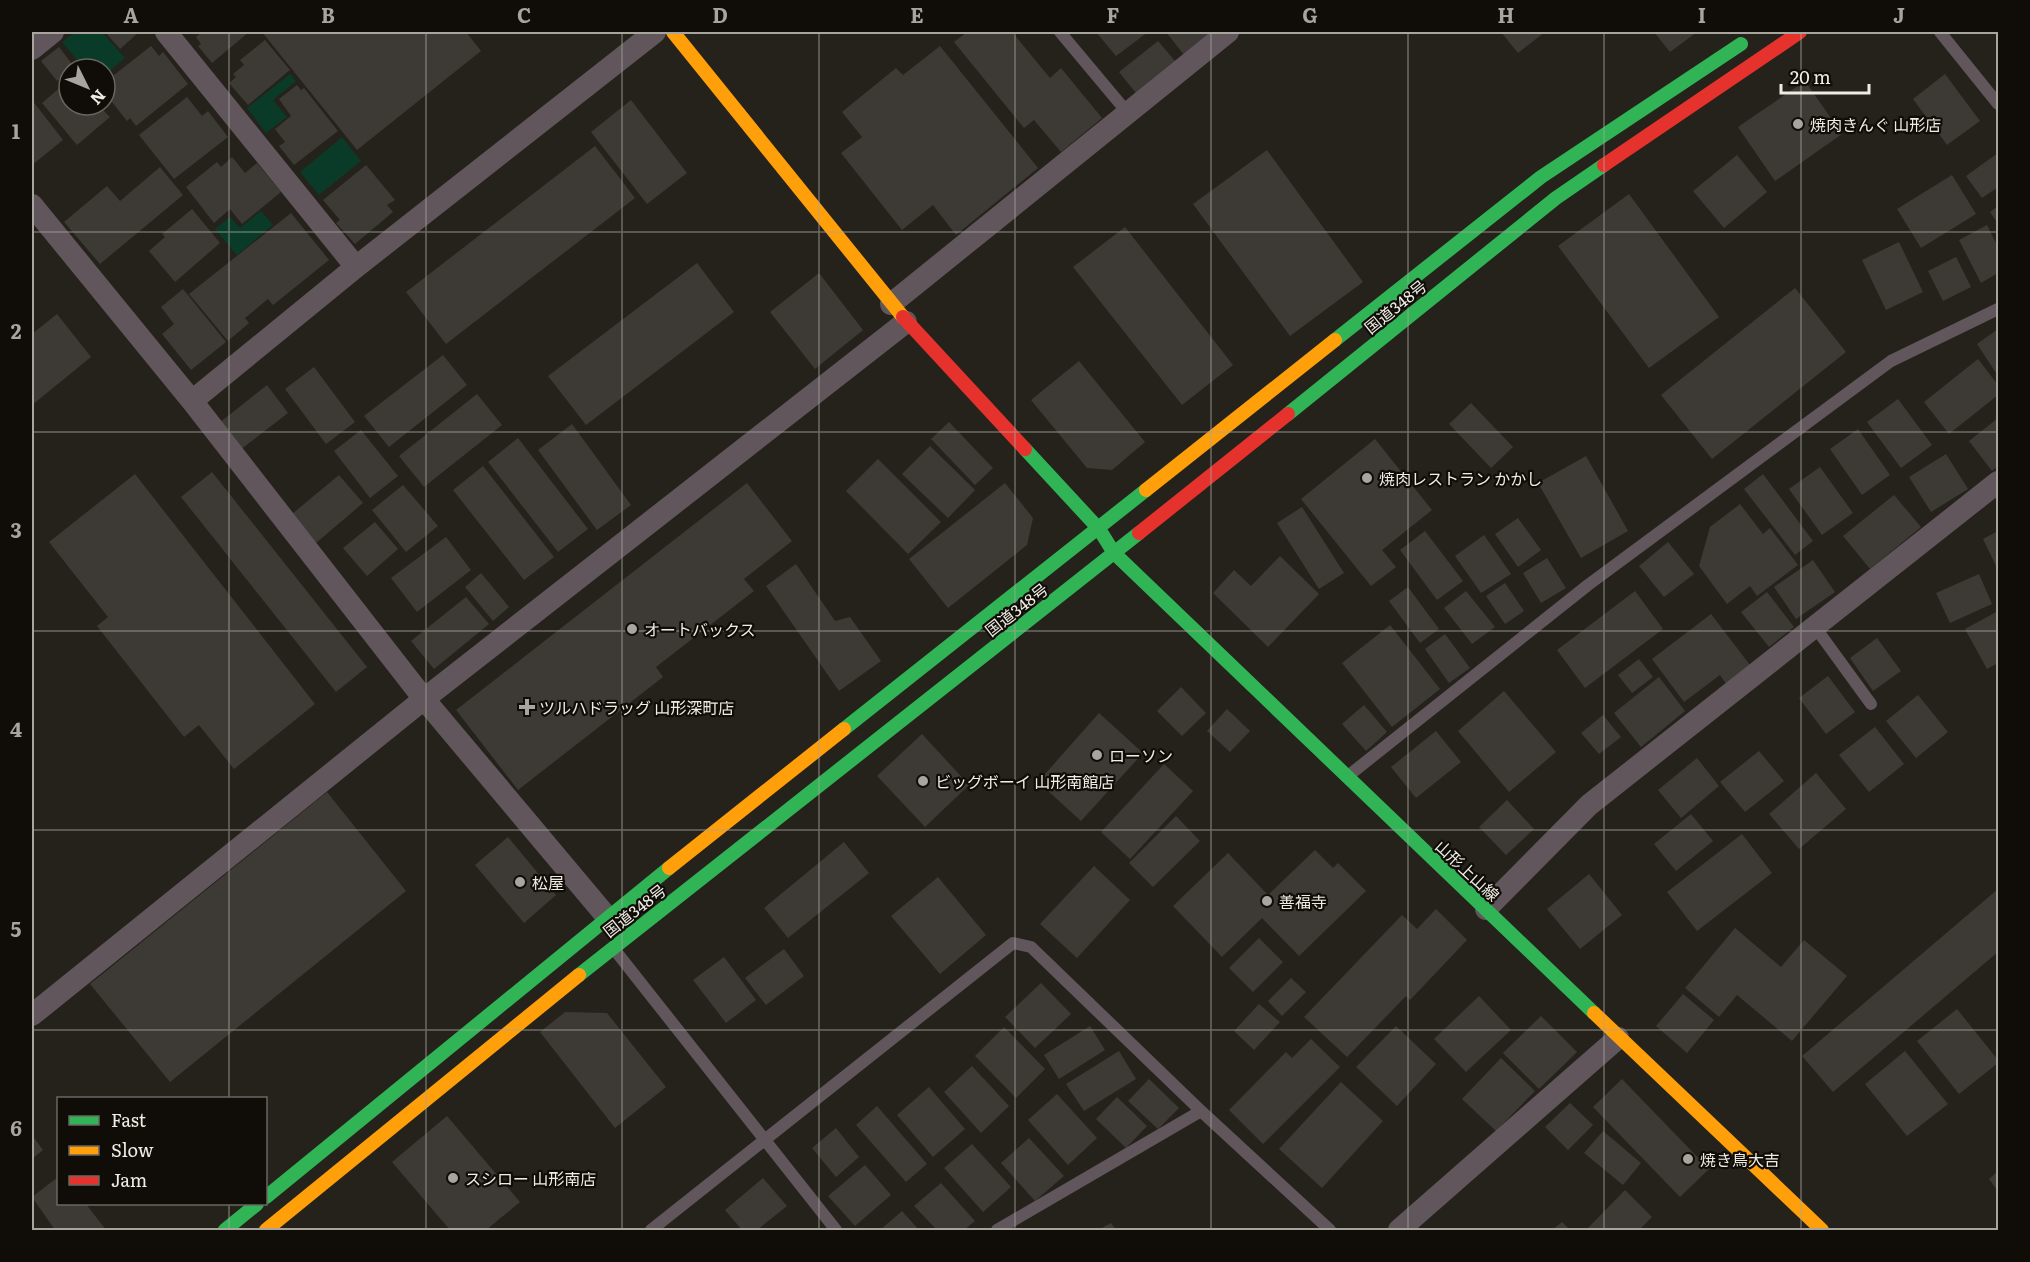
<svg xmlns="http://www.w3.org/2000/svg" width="2030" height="1262" font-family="Literata,'Noto Sans JP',serif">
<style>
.green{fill:#0a3b29}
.building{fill:#3d3a35}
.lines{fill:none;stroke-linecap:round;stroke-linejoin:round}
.lane{stroke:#60565c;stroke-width:12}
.street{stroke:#60565c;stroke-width:22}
.fast{stroke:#30b455;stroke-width:14}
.slow{stroke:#ff9f0a;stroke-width:14}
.jam{stroke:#e5322d;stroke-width:14}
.grid{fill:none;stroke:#a8a59e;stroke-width:1.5;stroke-opacity:0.55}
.poi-dot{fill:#a8a59e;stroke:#100d08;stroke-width:2}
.labels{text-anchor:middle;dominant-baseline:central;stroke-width:4.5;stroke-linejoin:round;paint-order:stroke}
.poi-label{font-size:16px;fill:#efece4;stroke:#100d08;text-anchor:start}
.street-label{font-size:16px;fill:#efece4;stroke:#100d08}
.neatline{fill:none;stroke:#a8a59e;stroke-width:2}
.grid-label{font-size:20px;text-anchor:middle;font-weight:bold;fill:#a8a59e}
</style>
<rect width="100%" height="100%" fill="#25221b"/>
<!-- green -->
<path class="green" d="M 75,32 L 102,32 L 125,58 L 105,75 L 105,69 L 85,69 L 62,42 Z
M 290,74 L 296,81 L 273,100 L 287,117 L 266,133 L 247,108 Z
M 342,137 L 361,161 L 319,195 L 300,172 Z
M 261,211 L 273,225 L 237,255 L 215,229 L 230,217 L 240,228 Z"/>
<!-- building -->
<path class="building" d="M 105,32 L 139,32 L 120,49 Z
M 202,32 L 249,32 L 212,63 L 198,46 L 201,44 L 196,37 Z
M 262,32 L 466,32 L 481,51 L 357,150 Z
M 967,32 L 1012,32 L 1050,78 L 1061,68 L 1102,118 L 1061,152 L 1034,120 L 1024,128 L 954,42 Z
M 1096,32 L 1148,32 L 1116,56 Z
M 1166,32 L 1213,32 L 1184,55 Z
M 1501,32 L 1545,32 L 1518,53 Z
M 1654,32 L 1697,32 L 1670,52 Z
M 265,40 L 290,70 L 248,105 L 229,83 L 236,77 L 233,74 L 244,65 L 240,60 Z
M 1158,41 L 1175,61 L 1136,93 L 1119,72 Z
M 151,46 L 159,56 L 163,52 L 188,84 L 136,126 L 130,118 L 127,121 L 105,93 L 105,82 Z
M 940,46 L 1038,168 L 956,235 L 933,205 L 902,230 L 841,153 L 862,137 L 842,112 L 896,68 L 903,75 Z
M 59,47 L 75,68 L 69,69 L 69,72 L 57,81 L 41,61 Z
M 1945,74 L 1980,121 L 1947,145 L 1913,99 Z
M 69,80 L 69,105 L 104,105 L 101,108 L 110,117 L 77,145 L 42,103 Z
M 1805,81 L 1842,134 L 1775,181 L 1738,127 Z
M 297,85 L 301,90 L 304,88 L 338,131 L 294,165 L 279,146 L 285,142 L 275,129 L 291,116 L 279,99 Z
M 187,97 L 202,116 L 208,111 L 228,137 L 174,179 L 139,135 Z
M 32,100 L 63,140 L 32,165 Z
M 631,100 L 687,173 L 647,204 L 591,132 Z
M 595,146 L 635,198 L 446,344 L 406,292 Z
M 1267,150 L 1363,282 L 1290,336 L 1193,204 Z
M 1998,153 L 1998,187 L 1982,198 L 1966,176 Z
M 1737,155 L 1767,192 L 1724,228 L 1693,191 Z
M 232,157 L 245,173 L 257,163 L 281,192 L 242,224 L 230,209 L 214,223 L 186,187 L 217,162 L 221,167 Z
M 366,165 L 395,200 L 387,205 L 393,212 L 355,244 L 336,223 L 340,220 L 323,200 Z
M 160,167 L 183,195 L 100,264 L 64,222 L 107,186 L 120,201 Z
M 1952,175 L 1976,214 L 1921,248 L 1897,209 Z
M 1629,194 L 1719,317 L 1649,368 L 1558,246 Z
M 1998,206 L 1998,224 L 1990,212 Z
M 192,209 L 220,243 L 175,282 L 149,251 L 165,237 L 162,234 Z
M 291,213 L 329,260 L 273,305 L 268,299 L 245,318 L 249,323 L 228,341 L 189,294 Z
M 1987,225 L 1998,247 L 1998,273 L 1981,283 L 1959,240 Z
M 1125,227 L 1233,365 L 1182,405 L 1073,267 Z
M 1899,242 L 1923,292 L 1886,310 L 1862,260 Z
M 1956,257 L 1971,287 L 1943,301 L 1928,271 Z
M 697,263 L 734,312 L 586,425 L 548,376 Z
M 819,273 L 863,330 L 815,369 L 770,312 Z
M 1795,288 L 1846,352 L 1712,459 L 1661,395 Z
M 183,289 L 226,342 L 191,370 L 162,334 L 174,324 L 161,307 Z
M 57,314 L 91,357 L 32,405 L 32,334 Z
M 1998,329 L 1998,376 L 1977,344 Z
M 443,355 L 467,385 L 389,447 L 364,416 Z
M 1978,359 L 1998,385 L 1998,395 L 1949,434 L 1924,402 Z
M 1079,361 L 1145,442 L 1112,470 L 1087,468 L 1031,400 Z
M 314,367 L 355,422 L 326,444 L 285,389 Z
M 267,385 L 288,413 L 240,450 L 219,423 Z
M 477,394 L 502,425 L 424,487 L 399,456 Z
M 1898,399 L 1932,445 L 1901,468 L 1867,422 Z
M 1471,403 L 1513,447 L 1491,468 L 1449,424 Z
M 1998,418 L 1998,466 L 1992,471 L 1969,441 Z
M 949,422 L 993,468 L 975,485 L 931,439 Z
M 572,424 L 631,505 L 597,530 L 538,450 Z
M 1858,429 L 1890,475 L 1862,495 L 1830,449 Z
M 361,430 L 398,476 L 370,498 L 334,451 Z
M 518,438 L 588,529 L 558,552 L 488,462 Z
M 1375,439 L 1432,510 L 1382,550 L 1396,567 L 1371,586 L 1301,499 Z
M 930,446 L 975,490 L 948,518 L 902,474 Z
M 1946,454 L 1968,489 L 1931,512 L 1909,477 Z
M 1586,456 L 1628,531 L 1581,558 L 1538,483 Z
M 878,459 L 941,522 L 908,554 L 846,491 Z
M 483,466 L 554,557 L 524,580 L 453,490 Z
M 1820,467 L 1853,513 L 1822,535 L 1789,489 Z
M 212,472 L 367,667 L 336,692 L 181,497 Z
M 135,474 L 315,704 L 234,769 L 199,725 L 184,737 L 97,626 L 108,617 L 49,542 Z
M 1763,474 L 1813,541 L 1795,555 L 1744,489 Z
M 339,475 L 363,503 L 316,543 L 292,514 Z
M 747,483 L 792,541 L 744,579 L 754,591 L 656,667 L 663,677 L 518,790 L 456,710 Z
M 1005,483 L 1033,518 L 1027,545 L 948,608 L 909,559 Z
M 403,485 L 438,526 L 406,552 L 372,510 Z
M 1894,495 L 1921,527 L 1870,569 L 1843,536 Z
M 1740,504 L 1763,534 L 1770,528 L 1798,565 L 1757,596 L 1750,586 L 1727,604 L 1699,566 L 1710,527 Z
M 1302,507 L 1344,573 L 1319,589 L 1277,523 Z
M 1518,518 L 1541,550 L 1518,567 L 1495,534 Z
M 375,522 L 398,549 L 367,576 L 343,548 Z
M 1425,531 L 1463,581 L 1437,600 L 1400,550 Z
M 1998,531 L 1998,570 L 1983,539 Z
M 1484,535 L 1511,574 L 1481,593 L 1455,556 Z
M 446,537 L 471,570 L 417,612 L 391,578 Z
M 1668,542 L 1694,574 L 1664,597 L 1639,566 Z
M 1280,556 L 1319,594 L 1268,647 L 1213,593 L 1234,570 L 1251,586 Z
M 1547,558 L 1566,588 L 1541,603 L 1523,573 Z
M 1813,560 L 1835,592 L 1796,619 L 1774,587 Z
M 796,564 L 835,621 L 850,617 L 881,661 L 839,691 L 766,586 Z
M 481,573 L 509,607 L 493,621 L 465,587 Z
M 1979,574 L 1992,604 L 1950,623 L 1936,593 Z
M 1505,583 L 1524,611 L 1505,624 L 1486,596 Z
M 1408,587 L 1439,629 L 1420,643 L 1389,601 Z
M 1466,591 L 1495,627 L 1472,644 L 1444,608 Z
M 1635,591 L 1663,629 L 1585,688 L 1557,650 Z
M 1767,592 L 1794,627 L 1769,647 L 1741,612 Z
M 466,597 L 489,624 L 434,669 L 411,641 Z
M 1998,611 L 1998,663 L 1987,669 L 1965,629 Z
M 1711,614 L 1750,665 L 1726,684 L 1720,675 L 1684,702 L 1652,659 Z
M 1390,625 L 1440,689 L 1392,727 L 1342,663 Z
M 1445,634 L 1470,668 L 1449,683 L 1425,649 Z
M 1877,638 L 1901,671 L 1873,691 L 1850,658 Z
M 1639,659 L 1653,677 L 1632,693 L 1618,675 Z
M 1828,676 L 1855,712 L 1826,734 L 1799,698 Z
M 1659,677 L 1685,711 L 1641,747 L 1614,713 Z
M 1181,687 L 1206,713 L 1182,736 L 1157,711 Z
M 1504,691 L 1556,752 L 1509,792 L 1458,731 Z
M 1918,695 L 1948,732 L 1916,758 L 1886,721 Z
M 1364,705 L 1387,732 L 1366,751 L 1342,724 Z
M 1227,709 L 1250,731 L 1230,752 L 1207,731 Z
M 1099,713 L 1143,753 L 1081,821 L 1038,782 Z
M 1603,715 L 1621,737 L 1599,754 L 1581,733 Z
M 1875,727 L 1904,764 L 1869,792 L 1839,755 Z
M 1436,731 L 1461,762 L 1416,798 L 1391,767 Z
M 922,734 L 969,785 L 925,827 L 877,776 Z
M 1759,751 L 1784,781 L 1745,812 L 1720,782 Z
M 1697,758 L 1719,786 L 1681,818 L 1658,790 Z
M 1164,764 L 1193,791 L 1130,859 L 1101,832 Z
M 1816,773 L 1846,809 L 1799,849 L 1769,814 Z
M 327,792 L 406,891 L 170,1082 L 90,984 Z
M 1507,800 L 1534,829 L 1506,855 L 1479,827 Z
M 1691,814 L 1713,841 L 1676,871 L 1654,844 Z
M 1176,816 L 1200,841 L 1153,887 L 1129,863 Z
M 1742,834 L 1772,873 L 1697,931 L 1667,892 Z
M 508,837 L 556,895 L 524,923 L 475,865 Z
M 844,842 L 869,873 L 788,938 L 764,908 Z
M 1315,850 L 1333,868 L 1338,863 L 1366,891 L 1299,956 L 1262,918 L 1222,957 L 1173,906 L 1228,853 L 1268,895 Z
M 1094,866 L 1130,900 L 1077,958 L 1040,924 Z
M 1589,874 L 1622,915 L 1580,949 L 1547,909 Z
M 938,877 L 986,935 L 940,974 L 891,916 Z
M 1998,889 L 1998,952 L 1833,1092 L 1802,1056 Z
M 1436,909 L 1467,940 L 1410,1000 L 1406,996 L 1347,1057 L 1304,1017 L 1402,915 L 1417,929 Z
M 1735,928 L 1781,967 L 1804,940 L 1847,976 L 1792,1041 L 1737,995 L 1719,1017 L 1685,988 Z
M 1259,938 L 1283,962 L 1253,992 L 1229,968 Z
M 784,949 L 804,976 L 766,1005 L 745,978 Z
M 724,957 L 756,1000 L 726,1023 L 693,980 Z
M 1291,978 L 1306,992 L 1282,1016 L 1268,1001 Z
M 1041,983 L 1071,1014 L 1035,1048 L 1005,1017 Z
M 1683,994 L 1714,1020 L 1687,1053 L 1656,1026 Z
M 1479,996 L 1511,1030 L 1466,1072 L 1434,1039 Z
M 1259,1004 L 1280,1022 L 1254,1050 L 1234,1031 Z
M 1957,1009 L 1998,1060 L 1998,1063 L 1959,1094 L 1917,1041 Z
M 565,1012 L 607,1013 L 666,1087 L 615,1128 L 540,1032 Z
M 1541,1016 L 1577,1052 L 1539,1089 L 1503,1053 Z
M 1090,1026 L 1105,1050 L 1059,1079 L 1044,1055 Z
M 1396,1026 L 1436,1064 L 1397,1106 L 1356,1067 Z
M 1004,1027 L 1045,1069 L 1016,1098 L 975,1056 Z
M 1311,1039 L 1340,1067 L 1263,1144 L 1229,1110 L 1286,1052 L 1292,1058 Z
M 1119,1051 L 1136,1079 L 1084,1111 L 1066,1084 Z
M 1905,1051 L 1948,1104 L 1907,1136 L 1865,1084 Z
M 1501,1058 L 1535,1091 L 1496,1131 L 1462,1099 Z
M 972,1066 L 1009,1106 L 981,1133 L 944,1092 Z
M 1149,1079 L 1179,1108 L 1158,1129 L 1128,1101 Z
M 1622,1079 L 1709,1169 L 1680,1197 L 1593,1107 Z
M 1341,1082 L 1383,1121 L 1322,1188 L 1279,1149 Z
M 929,1087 L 965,1129 L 933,1157 L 897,1115 Z
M 1057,1094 L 1097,1138 L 1068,1165 L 1028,1120 Z
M 1117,1097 L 1147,1126 L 1126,1148 L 1096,1119 Z
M 1570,1103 L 1593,1125 L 1568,1150 L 1545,1127 Z
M 877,1106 L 927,1164 L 906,1182 L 856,1125 Z
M 447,1116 L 520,1202 L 486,1230 L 450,1230 L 392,1162 Z
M 836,1128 L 859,1157 L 836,1177 L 812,1148 Z
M 1603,1131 L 1641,1163 L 1623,1185 L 1584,1153 Z
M 32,1135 L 43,1150 L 32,1159 Z
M 1029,1138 L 1064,1176 L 1035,1201 L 1001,1163 Z
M 972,1144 L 1011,1187 L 983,1212 L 944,1168 Z
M 865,1165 L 891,1195 L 855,1226 L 828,1196 Z
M 1998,1171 L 1998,1191 L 1989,1179 Z
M 58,1177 L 58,1204 L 86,1204 L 106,1230 L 55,1230 L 32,1197 Z
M 763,1178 L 787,1206 L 757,1230 L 742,1230 L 725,1210 Z
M 941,1183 L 975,1221 L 964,1230 L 937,1230 L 914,1206 Z
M 1625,1190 L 1652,1217 L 1639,1230 L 1586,1230 Z
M 902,1211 L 919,1230 L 880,1230 Z
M 1562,1222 L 1570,1230 L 1552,1230 Z
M 1111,1223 L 1116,1230 L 1098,1230 Z"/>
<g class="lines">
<!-- lane -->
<path class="lane" d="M 1060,32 L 1127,112
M 1940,32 L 1998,104
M 1815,627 L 1871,704
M 1348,776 L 1588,585 L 1891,361 L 1998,309
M 614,949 L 836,1230
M 651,1230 L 1013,943 L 1031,947 L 1201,1111 L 1330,1230
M 997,1230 L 1201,1111"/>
<!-- street -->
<path class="street" d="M 166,32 L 356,267
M 32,49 L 53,32
M 32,205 L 192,401 L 424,699 L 607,917
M 891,304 L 1228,32
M 192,401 L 356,267 L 655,32
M 1486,909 L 1589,805 L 1998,482
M 32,1015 L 424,699 L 906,322
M 1399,1230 L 1618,1038"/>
<!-- fast -->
<path class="fast" d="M 1335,340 L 1541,177 L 1741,44
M 1288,414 L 1556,198 L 1604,165
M 1025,449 L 1099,529
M 1099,529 L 1114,553 L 1594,1013
M 844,729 L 1146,490
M 579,975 L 1139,533
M 266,1197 L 669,868
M 225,1230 L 257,1204"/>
<!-- slow -->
<path class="slow" d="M 673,32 L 903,317
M 1146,490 L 1335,340
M 669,868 L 844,729
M 1594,1013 L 1822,1230
M 266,1230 L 579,975"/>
<!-- jam -->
<path class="jam" d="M 1604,165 L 1800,32
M 903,317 L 1025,449
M 1139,533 L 1288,414"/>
</g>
<!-- grid -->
<path class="grid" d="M 229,32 L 229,1098M 426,32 L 426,1230M 622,32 L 622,1230M 819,32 L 819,1230M 1015,32 L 1015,1230M 1211,32 L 1211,1230M 1408,32 L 1408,1230M 1604,32 L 1604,1230M 1801,32 L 1801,1230M 32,232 L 1998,232M 32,432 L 1998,432M 32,631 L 1998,631M 32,830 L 1998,830M 32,1030 L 1998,1030M 229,1204 L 229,1230"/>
<!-- markers -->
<g class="poi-dot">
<circle cx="1798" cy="124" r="6"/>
<circle cx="1367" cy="478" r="6"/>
<circle cx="632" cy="629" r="6"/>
<path d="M524 698h6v6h6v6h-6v6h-6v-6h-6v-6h6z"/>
<circle cx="1097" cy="755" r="6"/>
<circle cx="923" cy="781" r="6"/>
<circle cx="520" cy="882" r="6"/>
<circle cx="1267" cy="901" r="6"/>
<circle cx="1688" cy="1159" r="6"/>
<circle cx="453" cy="1178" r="6"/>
</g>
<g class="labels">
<!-- poi labels -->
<g class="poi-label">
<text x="1810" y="124">焼肉きんぐ 山形店</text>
<text x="1379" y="478">焼肉レストラン かかし</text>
<text x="644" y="629">オートバックス</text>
<text x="539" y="707">ツルハドラッグ 山形深町店</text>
<text x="1109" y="755">ローソン</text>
<text x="935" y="781">ビッグボーイ 山形南館店</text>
<text x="532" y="882">松屋</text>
<text x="1279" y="901">善福寺</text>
<text x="1700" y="1159">焼き鳥大吉</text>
<text x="465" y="1178">スシロー 山形南店</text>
</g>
<!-- street labels -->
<g class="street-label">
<text transform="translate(1395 306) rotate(-39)">国道348号</text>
<text transform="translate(1016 609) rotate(-38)">国道348号</text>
<text transform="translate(1468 870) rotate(43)">山形上山線</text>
<text transform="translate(634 910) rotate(-38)">国道348号</text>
</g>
</g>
<!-- border -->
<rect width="2030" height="1262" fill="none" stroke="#100d08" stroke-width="66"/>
<!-- legend -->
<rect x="57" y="1097" width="210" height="108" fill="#100d08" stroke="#696660" stroke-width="1.5"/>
<rect x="69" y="1116" width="30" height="9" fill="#30b455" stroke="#696660" stroke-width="1.5"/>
<text x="111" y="1127" font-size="18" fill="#efece4">Fast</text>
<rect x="69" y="1146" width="30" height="9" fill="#ff9f0a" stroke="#696660" stroke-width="1.5"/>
<text x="111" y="1157" font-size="18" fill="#efece4">Slow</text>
<rect x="69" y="1176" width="30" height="9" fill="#e5322d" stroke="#696660" stroke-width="1.5"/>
<text x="111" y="1187" font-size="18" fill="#efece4">Jam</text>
<!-- north arrow -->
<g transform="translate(87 87) rotate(133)"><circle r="28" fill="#100d08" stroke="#696660" stroke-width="1.5"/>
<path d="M0-4.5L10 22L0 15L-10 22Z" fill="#a8a59e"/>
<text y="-9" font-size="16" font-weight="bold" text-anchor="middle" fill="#efece4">N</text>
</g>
<!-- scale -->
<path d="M1781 84v9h88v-9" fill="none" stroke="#efece4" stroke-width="3"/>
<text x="1790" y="84" font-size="18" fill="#efece4" stroke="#100d08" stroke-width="4.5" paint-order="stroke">20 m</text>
<rect x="33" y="33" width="1964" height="1196" class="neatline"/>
<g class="grid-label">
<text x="131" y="23">A</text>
<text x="328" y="23">B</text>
<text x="524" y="23">C</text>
<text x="720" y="23">D</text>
<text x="917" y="23">E</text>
<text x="1113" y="23">F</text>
<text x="1310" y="23">G</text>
<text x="1506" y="23">H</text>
<text x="1702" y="23">I</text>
<text x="1899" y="23">J</text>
<text x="16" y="139">1</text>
<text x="16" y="339">2</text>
<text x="16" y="538">3</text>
<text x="16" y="737">4</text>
<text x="16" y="937">5</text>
<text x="16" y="1136">6</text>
</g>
</svg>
